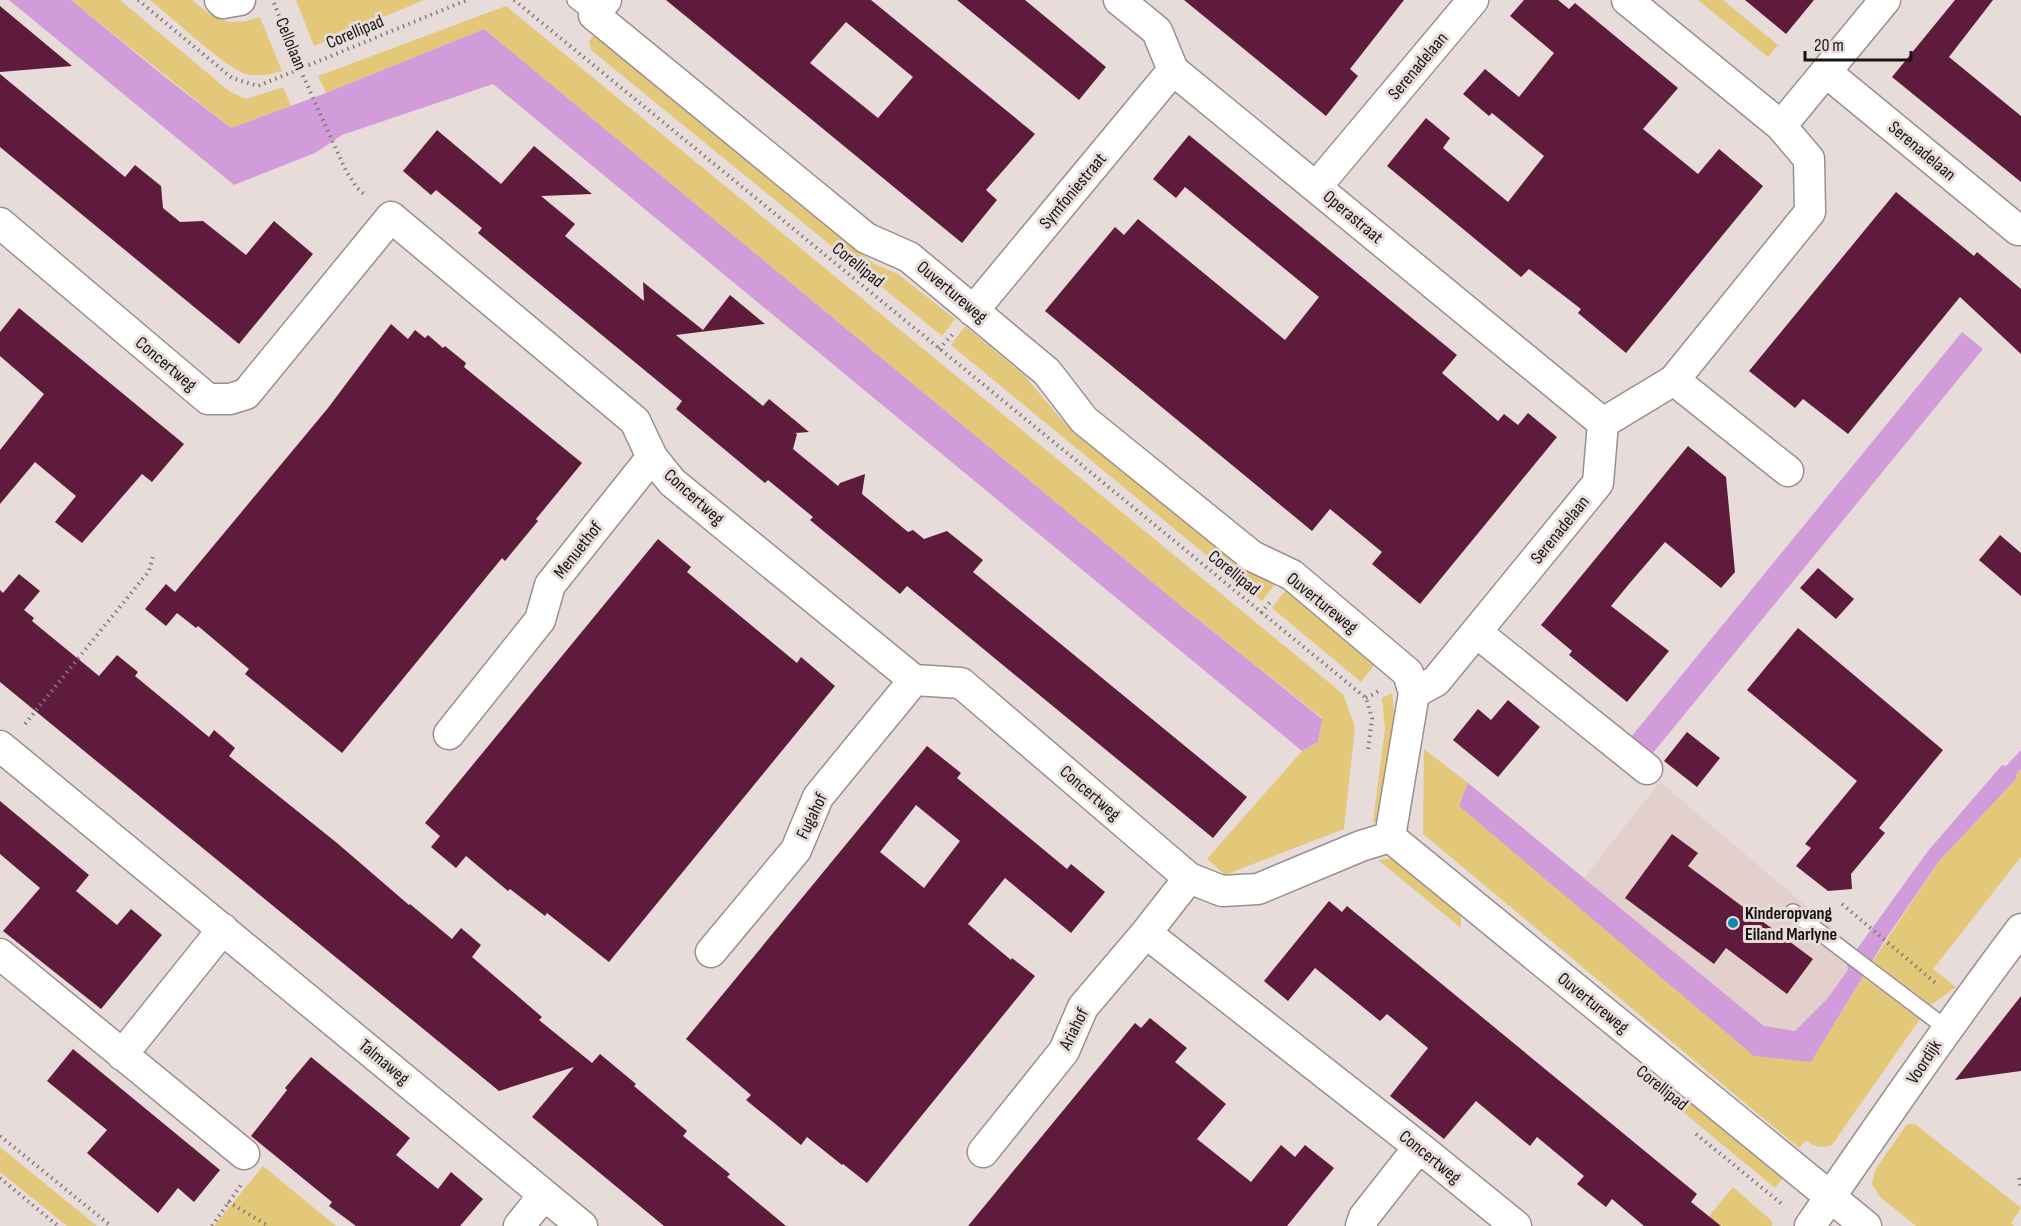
<svg xmlns="http://www.w3.org/2000/svg" width="2021" height="1226" font-family="'Sofia Sans Condensed',sans-serif">
<style>
.built{fill:#e3cfcc}
.green{fill:#e3c87a}
.water{fill:#d29bd9}
.building{fill:#5f1b3b;fill-rule:evenodd}
.lines{fill:none;stroke-linecap:round;stroke-linejoin:round}
.lane-casing{stroke:#9b8f8e;stroke-width:18}
.street-casing{stroke:#9b8f8e;stroke-width:33}
.path{stroke:#847b7a;stroke-width:4;stroke-dasharray:1.5 4.5;stroke-linecap:butt}
.lane{stroke:#fff;stroke-width:15}
.street{stroke:#fff;stroke-width:30}
.poi-dot{fill:#1487ac;stroke:#e8dcda;stroke-width:2}
.labels{text-anchor:middle;dominant-baseline:central;stroke-width:6;stroke-linejoin:round;paint-order:stroke}
.street-label{font-size:18px;fill:#191414;stroke:#e8dcda}
.poi-label{font-size:18px;font-weight:bold;fill:#191414;stroke:#e8dcda;text-anchor:start}
</style>
<rect width="100%" height="100%" fill="#e8dcda"/>
<!-- built -->
<path class="built" d="M 1660,782 L 1857,949 L 1847,965 L 1848,970 L 1827,999 L 1795,1031 L 1764,1026 L 1584,878 Z"/>
<!-- green -->
<path class="green" d="M 71,0 L 120,0 L 229,91 L 246,99 L 283,87 L 291,106 L 231,128 Z
M 150,0 L 192,0 L 212,16 L 230,22 L 246,21 L 260,17 L 282,71 C 270,74 259,77 246,74 C 227,69 169,15 150,0 Z
M 296,0 L 424,0 L 314,46 Z
M 1698,0 L 1723,0 L 1778,45 L 1768,57 Z
M 506,6 L 1343,694 L 1355,727 L 1344,829 L 1225,875 L 1207,859 L 1302,751 L 1318,742 L 1322,718 L 1180,605 L 484,29 L 326,93 L 318,76 Z
M 594,35 L 874,264 L 898,274 L 955,319 L 942,336 L 591,50 L 589,41 Z
M 965,326 L 1024,375 L 1061,419 L 1247,571 L 1275,584 L 1262,601 L 951,345 Z
M 1286,590 L 1375,664 L 1361,682 L 1272,608 Z
M 1392,693 L 1394,712 L 1383,822 L 1373,822 L 1385,729 L 1382,698 Z
M 1424,749 L 1468,783 L 1459,806 L 1811,1062 L 1863,977 L 1920,1019 L 1832,1145 C 1820,1149 1815,1147 1806,1140 L 1799,1148 L 1423,834 Z
M 2021,769 L 2021,857 L 1933,969 L 1956,987 L 1931,1005 L 1873,961 L 1939,861 L 2017,778 L 2016,775 Z
M 1393,858 L 1461,912 L 1461,928 L 1378,860 Z
M 1676,1089 L 1783,1178 L 1775,1188 L 1659,1092 Z
M 1907,1124 L 1915,1124 L 2021,1208 L 2011,1223 L 2014,1226 L 1916,1226 L 1880,1197 L 1872,1184 L 1875,1170 Z
M 0,1147 L 97,1226 L 67,1226 L 0,1172 Z
M 263,1166 L 336,1226 L 214,1226 Z
M 1733,1187 L 1772,1221 L 1772,1226 L 1701,1226 Z"/>
<!-- water -->
<path class="water" d="M 9,0 L 71,0 L 165,77 L 231,128 L 326,93 L 484,29 L 1180,605 L 1322,719 L 1318,742 L 1302,751 L 493,84 L 342,135 L 315,153 L 234,185 Z
M 1962,332 L 1983,349 L 1648,759 L 1627,742 Z
M 2021,750 L 2021,769 L 2016,775 L 2017,778 L 1939,861 L 1885,940 L 1811,1062 L 1754,1056 L 1459,806 L 1468,783 L 1764,1026 L 1795,1031 L 1827,999 L 1848,970 L 1847,965 L 1857,949 L 1928,851 L 2002,765 L 2006,766 Z"/>
<!-- building -->
<path class="building" d="M 666,0 L 871,0 L 1035,134 L 986,190 L 997,200 L 962,243 ZM 846,22 L 913,77 L 878,118 L 810,63 Z
M 957,0 L 1025,0 L 1106,67 L 1079,100 Z
M 1184,0 L 1404,0 L 1350,69 L 1358,76 L 1326,116 Z
M 1524,0 L 1558,0 L 1569,9 L 1575,3 L 1678,88 L 1643,129 L 1698,174 L 1719,149 L 1763,186 L 1626,353 L 1578,313 L 1581,309 L 1529,269 L 1521,277 L 1387,166 L 1426,118 L 1450,138 L 1443,148 L 1508,202 L 1544,156 L 1492,113 L 1489,116 L 1463,94 L 1485,69 L 1519,97 L 1554,53 L 1510,16 Z
M 1745,0 L 1814,0 L 1786,34 Z
M 1955,0 L 1993,0 L 1949,57 L 2021,116 L 2021,182 L 1892,77 Z
M 0,6 L 72,66 L 0,72 Z
M 0,74 L 125,177 L 135,165 L 161,186 L 163,208 L 180,222 L 203,221 L 246,255 L 274,221 L 313,254 L 239,344 L 0,147 Z
M 437,130 L 501,184 L 534,146 L 592,194 L 541,196 L 575,224 L 565,236 L 644,301 L 643,282 L 703,330 L 730,295 L 765,324 L 676,335 L 763,406 L 769,399 L 809,432 L 795,433 L 797,434 L 793,449 L 838,486 L 840,483 L 865,474 L 862,494 L 908,532 L 913,530 L 924,539 L 947,531 L 983,560 L 973,572 L 1247,797 L 1213,838 L 907,586 L 900,594 L 810,520 L 813,517 L 768,480 L 765,483 L 736,459 L 676,409 L 682,401 L 478,233 L 482,228 L 436,190 L 431,195 L 403,171 Z
M 1189,135 L 1457,355 L 1442,373 L 1498,421 L 1504,414 L 1518,425 L 1528,413 L 1557,437 L 1420,604 L 1372,564 L 1382,552 L 1330,509 L 1312,531 L 1045,311 L 1115,227 L 1124,235 L 1138,219 L 1285,340 L 1319,297 L 1185,187 L 1176,198 L 1153,179 Z
M 1896,192 L 1974,256 L 1977,252 L 2021,289 L 2021,354 L 1960,297 L 1848,434 L 1803,399 L 1795,408 L 1749,371 Z
M 19,308 L 184,444 L 152,482 L 142,474 L 82,543 L 55,522 L 76,496 L 35,462 L 0,504 L 0,450 L 44,394 L 0,356 L 0,332 Z
M 391,324 L 408,339 L 415,330 L 425,338 L 428,335 L 443,348 L 445,346 L 466,363 L 464,367 L 582,463 L 536,519 L 538,521 L 505,561 L 502,558 L 342,753 L 245,674 L 249,669 L 198,626 L 196,628 L 177,613 L 166,626 L 145,609 L 166,584 L 175,592 L 328,408 Z
M 1688,446 L 1726,477 L 1735,572 L 1721,588 L 1665,542 L 1629,584 L 1611,606 L 1669,651 L 1627,702 L 1569,655 L 1572,651 L 1541,625 Z
M 2000,535 L 2021,553 L 2021,596 L 1979,560 Z
M 658,539 L 691,567 L 687,572 L 797,663 L 801,657 L 835,686 L 609,962 L 547,913 L 545,916 L 510,889 L 508,891 L 466,856 L 456,868 L 431,847 L 440,836 L 425,823 Z
M 1818,568 L 1854,599 L 1836,619 L 1800,588 Z
M 19,574 L 40,591 L 24,610 L 34,618 L 32,621 L 99,676 L 117,655 L 138,672 L 135,676 L 209,737 L 214,730 L 235,748 L 229,756 L 337,843 L 409,905 L 410,904 L 452,939 L 461,928 L 481,945 L 472,957 L 542,1017 L 539,1020 L 592,1063 L 600,1054 L 636,1084 L 634,1086 L 687,1131 L 683,1136 L 730,1174 L 727,1177 L 786,1226 L 664,1226 L 532,1117 L 574,1067 L 499,1091 L 0,682 L 0,590 L 3,593 Z
M 1798,628 L 1943,750 L 1879,828 L 1885,833 L 1851,874 L 1852,889 L 1828,891 L 1796,866 L 1811,848 L 1805,844 L 1857,781 L 1747,690 Z
M 1508,700 L 1540,727 L 1498,777 L 1453,740 L 1478,709 L 1491,720 Z
M 1687,732 L 1720,758 L 1697,787 L 1664,761 Z
M 927,746 L 961,773 L 957,778 L 1067,869 L 1071,864 L 1105,892 L 1071,933 L 1005,878 L 968,924 L 1011,960 L 1012,958 L 1035,976 L 867,1183 L 843,1164 L 842,1165 L 807,1137 L 801,1145 L 746,1100 L 751,1095 L 686,1039 ZM 916,805 L 960,841 L 924,888 L 880,852 Z
M 0,801 L 89,875 L 76,891 L 117,925 L 131,909 L 162,935 L 101,1009 L 3,931 L 40,888 L 0,854 Z
M 1672,834 L 1698,853 L 1688,866 L 1813,959 L 1787,994 L 1726,948 L 1714,964 L 1625,898 Z
M 1329,901 L 1342,912 L 1347,906 L 1697,1194 L 1691,1202 L 1721,1226 L 1644,1226 L 1612,1199 L 1606,1207 L 1577,1184 L 1584,1176 L 1537,1137 L 1530,1146 L 1476,1101 L 1444,1139 L 1390,1096 L 1428,1048 L 1387,1014 L 1380,1021 L 1315,968 L 1288,1001 L 1264,981 Z
M 2021,996 L 2021,1071 L 1955,1080 Z
M 1150,1018 L 1187,1048 L 1175,1062 L 1226,1104 L 1197,1139 L 1251,1182 L 1281,1145 L 1295,1157 L 1305,1145 L 1334,1168 L 1287,1226 L 968,1226 L 1135,1023 L 1141,1028 Z
M 73,1049 L 220,1170 L 194,1202 L 178,1188 L 158,1213 L 87,1153 L 107,1130 L 47,1081 Z
M 311,1057 L 410,1138 L 396,1155 L 438,1189 L 451,1172 L 483,1199 L 460,1226 L 356,1226 L 329,1206 L 332,1202 L 251,1136 L 287,1090 L 285,1088 Z"/>
<g class="lines">
<!-- lane casing -->
<g class="lane-casing">
<path id="lane" d="M 575,0 L 594,15
M 1793,912 L 1946,1028"/>
</g>
<!-- street casing -->
<g class="street-casing">
<path id="street" d="M 220,0 L 223,3 L 240,0
M 606,0 L 594,15 L 866,238 L 909,257 L 1047,372 L 1084,420 L 1252,556 L 1292,575 L 1408,673 L 1414,693 L 1390,837
M 1119,0 L 1157,31 L 1173,70 L 1603,423
M 1627,0 L 1781,126
M 1826,72 L 2018,230
M 1316,187 L 1473,0
M 0,223 L 208,399 L 230,399 L 246,394 L 391,217 L 635,421 L 652,457 L 672,482 L 914,680 L 961,683 L 1189,878 L 1222,891 L 1258,889 L 1361,846 L 1390,837
M 973,311 L 1173,70
M 1674,380 L 1788,471
M 1476,632 L 1647,769
M 1414,693 L 1436,681 L 1598,483 L 1603,423 L 1674,380 L 1810,212 L 1809,159 L 1781,126 L 1885,0
M 449,734 L 540,620 L 550,585 L 652,457
M 0,746 L 582,1226
M 1390,837 L 1866,1226
M 1146,933 L 1419,1147 L 1516,1226
M 711,952 L 796,850 L 818,797 L 914,680
M 0,954 L 244,1154
M 122,1055 L 223,929
M 983,1152 L 1064,1051 L 1083,1007 L 1146,933 L 1189,878
M 519,1226 L 544,1195
M 1361,1226 L 1364,1217 L 1419,1147
M 1810,1226 C 1879,1126 1948,1026 2021,929"/>
</g>
<!-- path -->
<path class="path" d="M 138,0 L 232,78 L 258,86 L 467,0
M 514,0 L 1366,698 L 1372,718 L 1368,750
M 274,3 L 300,69 L 346,171 L 357,188 L 365,195
M 939,349 L 953,334
M 1261,613 L 1270,602
M 1366,698 L 1379,691
M 25,724 L 149,571 L 153,556
M 1842,904 L 1938,985
M 1696,1134 L 1783,1205
M 0,1136 L 111,1226
M 0,1178 L 58,1226
M 2019,1178 L 2021,1188
M 228,1202 L 269,1226
M 212,1226 L 241,1185"/>
<!-- lane -->
<use href="#lane" class="lane"/>
<!-- street -->
<use href="#street" class="street"/>
</g>
<!-- markers -->
<circle class="poi-dot" cx="1733" cy="923" r="6"/>
<g class="labels">
<!-- street labels -->
<g class="street-label">
<text transform="translate(355 32) rotate(-23)">Corellipad</text>
<text transform="translate(291 44) rotate(68)">Cellolaan</text>
<text transform="translate(1418 66) rotate(-50)">Serenadelaan</text>
<text transform="translate(1922 151) rotate(40)">Serenadelaan</text>
<text transform="translate(1073 191) rotate(-50)">Symfoniestraat</text>
<text transform="translate(1353 217) rotate(40)">Operastraat</text>
<text transform="translate(858 265) rotate(39)">Corellipad</text>
<text transform="translate(952 292) rotate(40)">Ouvertureweg</text>
<text transform="translate(166 364) rotate(40)">Concertweg</text>
<text transform="translate(694 497) rotate(42)">Concertweg</text>
<text transform="translate(1560 530) rotate(-51)">Serenadelaan</text>
<text transform="translate(578 550) rotate(-52)">Menuethof</text>
<text transform="translate(1234 573) rotate(39)">Corellipad</text>
<text transform="translate(1322 603) rotate(39)">Ouvertureweg</text>
<text transform="translate(1090 793) rotate(41)">Concertweg</text>
<text transform="translate(812 816) rotate(-64)">Fugahof</text>
<text transform="translate(1593 1003) rotate(39)">Ouvertureweg</text>
<text transform="translate(1074 1029) rotate(-63)">Ariahof</text>
<text transform="translate(384 1062) rotate(40)">Talmaweg</text>
<text transform="translate(1924 1062) rotate(-57)">Voordijk</text>
<text transform="translate(1662 1088) rotate(39)">Corellipad</text>
<text transform="translate(1430 1157) rotate(39)">Concertweg</text>
</g>
<!-- poi labels -->
<g class="poi-label">
<text x="1745" y="913">Kinderopvang<tspan x="1745" dy="21">Eiland Marlyne</tspan></text>
</g>
</g>
<!-- scale -->
<path d="M1805 51v9h106v-9" fill="none" stroke="#191414" stroke-width="3"/>
<text x="1814" y="51" font-size="18" fill="#191414" stroke="#e8dcda" stroke-width="4.5" paint-order="stroke">20 m</text>
</svg>
